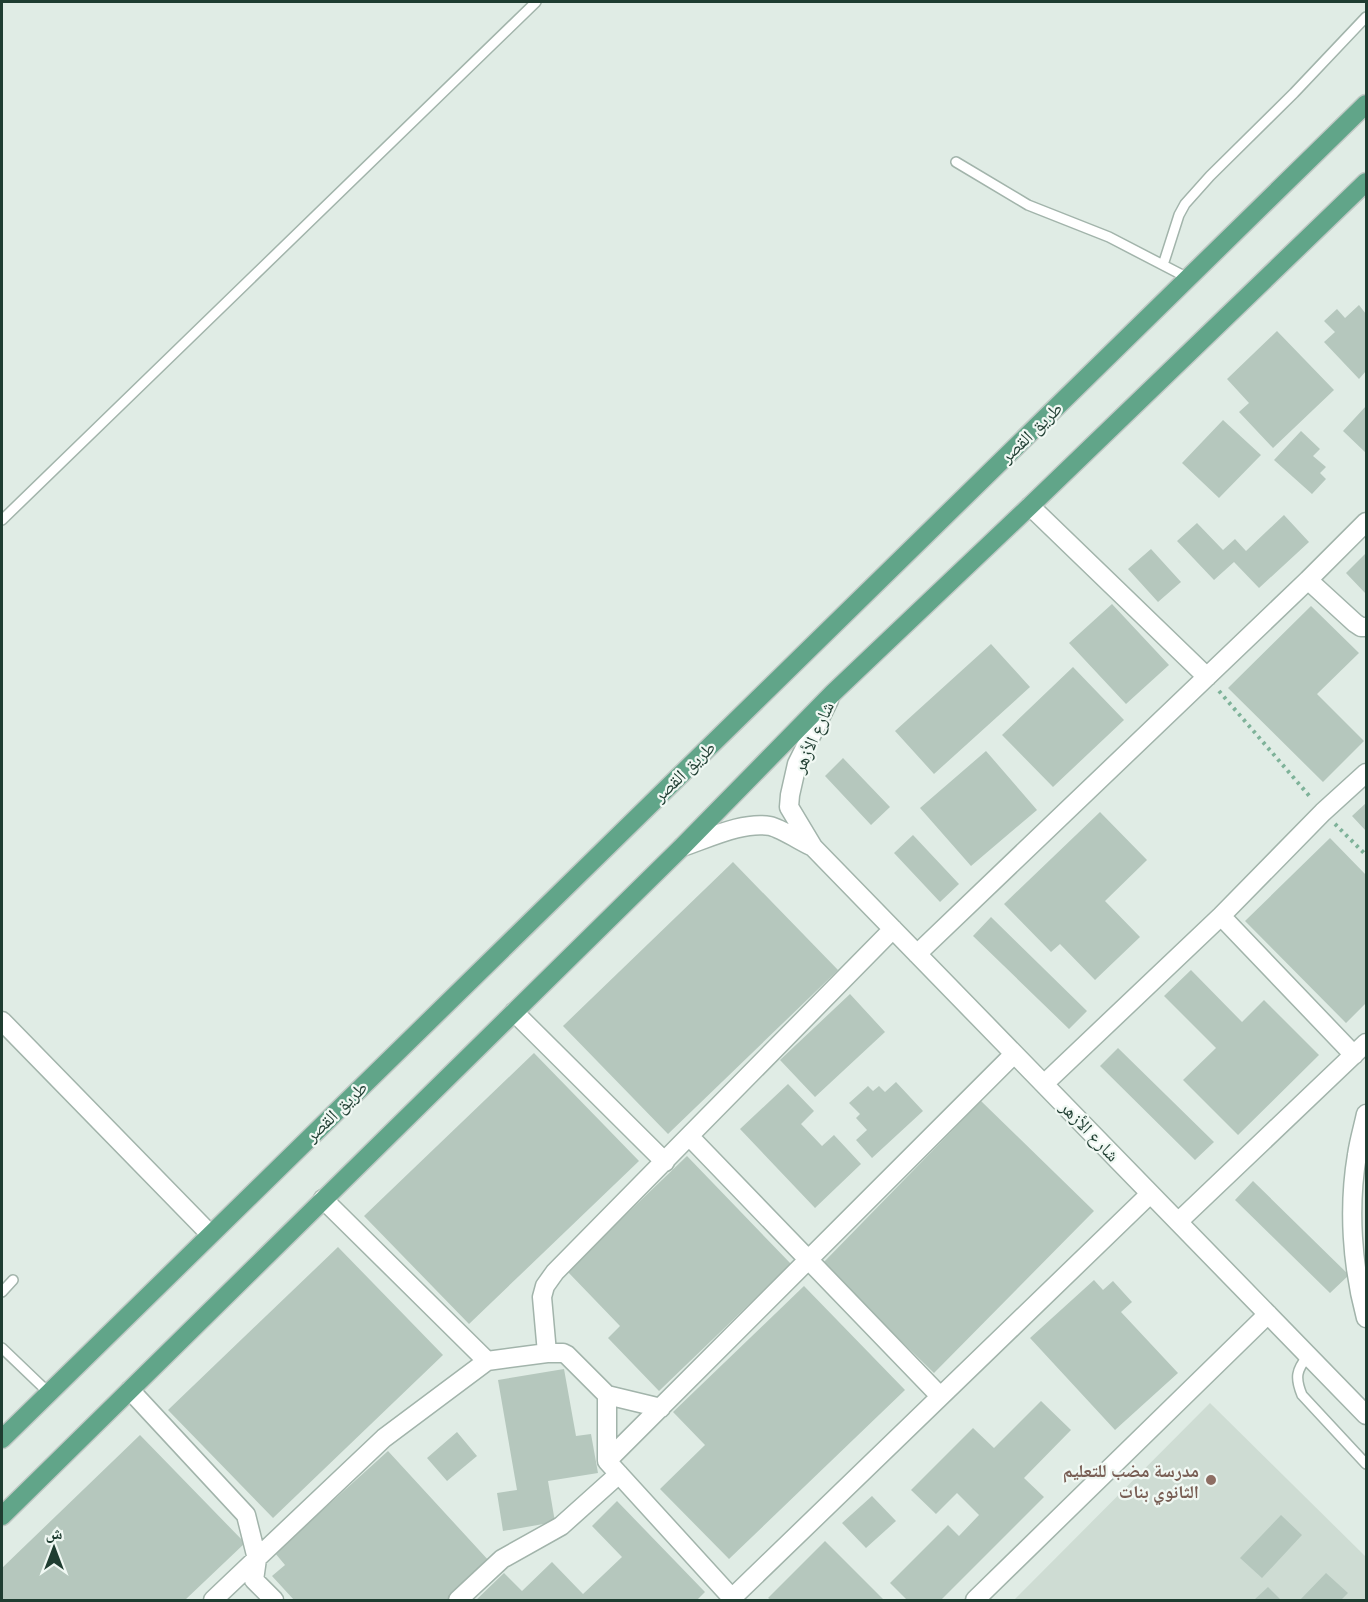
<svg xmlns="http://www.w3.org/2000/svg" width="1368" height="1602" font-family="Roboto,'Noto Naskh Arabic',sans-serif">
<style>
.built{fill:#cedcd3}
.building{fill:#b5c7bd}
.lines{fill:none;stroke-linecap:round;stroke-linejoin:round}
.lane-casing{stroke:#a2b4ab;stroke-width:12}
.street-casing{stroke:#a2b4ab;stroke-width:21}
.primary-casing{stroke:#c0c9c5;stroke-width:21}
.path{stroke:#7eb299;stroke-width:4;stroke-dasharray:3 4.5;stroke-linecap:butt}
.lane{stroke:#fff;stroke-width:9}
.street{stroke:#fff;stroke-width:18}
.primary{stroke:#61a589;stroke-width:18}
.education-dot{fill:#8d6e63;stroke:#f0f8f3;stroke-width:2}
.labels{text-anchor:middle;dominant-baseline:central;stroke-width:4.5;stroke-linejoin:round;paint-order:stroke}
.street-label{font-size:18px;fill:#1f3d31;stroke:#f0f8f3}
.education-label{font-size:18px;font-weight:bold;fill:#785e54;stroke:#f0f8f3;text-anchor:end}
</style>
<rect width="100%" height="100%" fill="#e0ece5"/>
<!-- built -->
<path class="built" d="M 1210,1403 L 1366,1557 L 1366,1600 L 1014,1600 Z"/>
<!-- building -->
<path class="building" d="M 1359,305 L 1366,314 L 1366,371 L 1359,379 L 1324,342 L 1335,332 L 1324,321 L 1337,309 L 1345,318 Z
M 1277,331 L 1334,390 L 1273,448 L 1239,412 L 1249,403 L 1227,379 Z
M 1366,406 L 1366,453 L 1343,431 Z
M 1223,420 L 1261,455 L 1219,498 L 1182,463 Z
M 1301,431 L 1320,449 L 1313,456 L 1326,467 L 1320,473 L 1326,479 L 1312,494 L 1274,460 Z
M 1284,515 L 1309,542 L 1259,588 L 1234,562 L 1214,580 L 1177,541 L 1197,523 L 1223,550 L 1235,539 L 1246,551 Z
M 1151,549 L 1181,582 L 1158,602 L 1128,569 Z
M 1366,553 L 1366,594 L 1346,573 Z
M 1112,604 L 1169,665 L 1126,704 L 1069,643 Z
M 1311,606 L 1359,653 L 1317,694 L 1364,741 L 1323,782 L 1228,688 Z
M 991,644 L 1030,687 L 934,774 L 895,731 Z
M 1073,667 L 1124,720 L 1053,787 L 1002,735 Z
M 986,751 L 1037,810 L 971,866 L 920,808 Z
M 843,758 L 890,807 L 871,825 L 825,776 Z
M 1366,803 L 1366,831 L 1352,816 Z
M 1100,812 L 1147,860 L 1105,901 L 1140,937 L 1095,980 L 1060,944 L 1051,952 L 1004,904 Z
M 913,835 L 959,884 L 940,902 L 894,853 Z
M 1330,838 L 1366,875 L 1366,1003 L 1346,1023 L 1245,921 Z
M 733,862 L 838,970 L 668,1134 L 563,1026 Z
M 991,917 L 1087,1011 L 1069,1029 L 973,936 Z
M 1191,970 L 1242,1022 L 1264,1000 L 1319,1055 L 1238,1135 L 1183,1080 L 1216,1048 L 1164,996 Z
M 850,994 L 885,1032 L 815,1097 L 780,1060 Z
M 1118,1048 L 1214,1142 L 1195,1160 L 1100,1066 Z
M 534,1053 L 639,1161 L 469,1324 L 364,1216 Z
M 896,1082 L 923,1111 L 872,1158 L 856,1140 L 867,1130 L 856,1118 L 860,1114 L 849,1103 L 868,1086 L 873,1091 L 879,1086 L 885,1092 Z
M 788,1084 L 814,1111 L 801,1124 L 822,1146 L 834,1135 L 861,1164 L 815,1208 L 740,1129 Z
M 981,1101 L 1094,1211 L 934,1373 L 822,1264 Z
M 687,1156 L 791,1264 L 659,1391 L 608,1338 L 620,1326 L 567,1271 Z
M 1253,1181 L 1349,1275 L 1330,1293 L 1235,1200 Z
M 338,1247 L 443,1355 L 273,1518 L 168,1410 Z
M 1094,1280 L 1103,1290 L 1113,1281 L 1132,1302 L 1121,1312 L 1178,1373 L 1115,1430 L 1030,1338 Z
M 804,1286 L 905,1390 L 729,1559 L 660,1489 L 705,1445 L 673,1412 Z
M 564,1369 L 576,1436 L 591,1434 L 598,1473 L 548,1481 L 555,1522 L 503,1531 L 497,1493 L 517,1490 L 498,1380 Z
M 1041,1401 L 1071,1430 L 1024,1478 L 1044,1497 L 941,1600 L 907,1600 L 890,1583 L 948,1525 L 959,1536 L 979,1515 L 957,1493 L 936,1514 L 911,1490 L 973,1428 L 994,1448 Z
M 457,1432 L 477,1456 L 447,1481 L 427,1458 Z
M 140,1435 L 245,1543 L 185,1600 L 2,1600 L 2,1568 Z
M 388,1451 L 490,1562 L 447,1600 L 294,1600 L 272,1576 L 285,1565 L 275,1553 Z
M 872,1496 L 896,1521 L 866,1548 L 842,1523 Z
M 617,1501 L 705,1592 L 697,1600 L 476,1600 L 504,1573 L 522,1591 L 552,1562 L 583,1594 L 622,1557 L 592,1526 Z
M 1281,1515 L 1302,1535 L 1262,1578 L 1240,1558 Z
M 825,1541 L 884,1600 L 771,1600 L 768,1598 Z
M 1326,1573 L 1348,1593 L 1341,1600 L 1300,1600 Z
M 1268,1587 L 1281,1600 L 1254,1600 Z"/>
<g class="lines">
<!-- lane casing -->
<g class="lane-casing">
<path id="lane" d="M 956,162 L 1028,205 L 1109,237 L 1188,278
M 1163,265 L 1179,215 L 1185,204 L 1210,176 L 1294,93 L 1366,17
M 2,520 L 536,2
M 2,1292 L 13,1280
M 2,1348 L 49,1393
M 1308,1356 C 1296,1370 1295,1378 1302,1395 L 1366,1464"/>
</g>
<!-- street casing -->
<g class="street-casing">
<path id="street" d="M 1030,506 L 1207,677
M 1308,580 L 1355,623 L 1361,627 L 1366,627
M 829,700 L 797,764 L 790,795 L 789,807 L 813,847 L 1366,1415
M 682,847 C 707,839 743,821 770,826 C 780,828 802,842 813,847
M 1221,916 L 1354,1055
M 917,954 L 1308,580 L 1366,522
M 514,1012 L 665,1162
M 2,1021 L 210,1234
M 1044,1084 L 1221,916 L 1323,812 L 1366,773
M 1366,1114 C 1363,1128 1359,1141 1357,1155 C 1348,1208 1352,1266 1366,1318
M 689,1136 L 940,1396
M 323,1199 L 487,1361
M 1178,1222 L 1366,1043
M 547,1353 L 542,1297 L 545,1286 L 555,1272 L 893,929
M 130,1390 L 246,1515 L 257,1559 L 254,1580 L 274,1600
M 607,1395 L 661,1408
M 607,1461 L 1014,1054
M 213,1600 L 384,1438 L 487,1361 L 547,1353 L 563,1353 L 567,1355 L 607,1395 L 607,1461 L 732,1598
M 458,1600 L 502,1559 L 561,1526 L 619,1474
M 730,1600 L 1150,1194
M 975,1600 L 1268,1314"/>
</g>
<!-- primary casing -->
<g class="primary-casing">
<path id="primary" d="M 2,1439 L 1366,104
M 2,1516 L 682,847 L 833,693 L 1030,506 L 1366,182"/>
</g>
<!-- path -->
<path class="path" d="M 1219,691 L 1312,799
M 1335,824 L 1366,855"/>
<!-- lane -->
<use href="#lane" class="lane"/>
<!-- street -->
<use href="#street" class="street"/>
<!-- primary -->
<use href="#primary" class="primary"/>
</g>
<!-- markers -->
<circle class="education-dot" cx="1211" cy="1480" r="6"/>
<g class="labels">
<!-- street labels -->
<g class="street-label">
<text transform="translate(1031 432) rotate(-44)">طريق القصر</text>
<text transform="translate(813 737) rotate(-66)">شارع الأزهر</text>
<text transform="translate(684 771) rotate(-44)">طريق القصر</text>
<text transform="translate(336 1111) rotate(-44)">طريق القصر</text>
<text transform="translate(1090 1131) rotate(46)">شارع الأزهر</text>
</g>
<!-- education labels -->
<g class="education-label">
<text x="1199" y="1470">مدرسة مضب للتعليم<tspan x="1199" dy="21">الثانوي بنات</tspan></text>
</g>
</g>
<!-- border -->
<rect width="1368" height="1602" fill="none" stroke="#1f3d31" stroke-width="6"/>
<!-- north arrow -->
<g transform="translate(54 1548)" stroke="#f0f8f3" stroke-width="4.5" paint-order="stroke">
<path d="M0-4.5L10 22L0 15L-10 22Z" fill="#1f3d31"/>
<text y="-9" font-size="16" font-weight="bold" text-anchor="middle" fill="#1f3d31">ش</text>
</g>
</svg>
